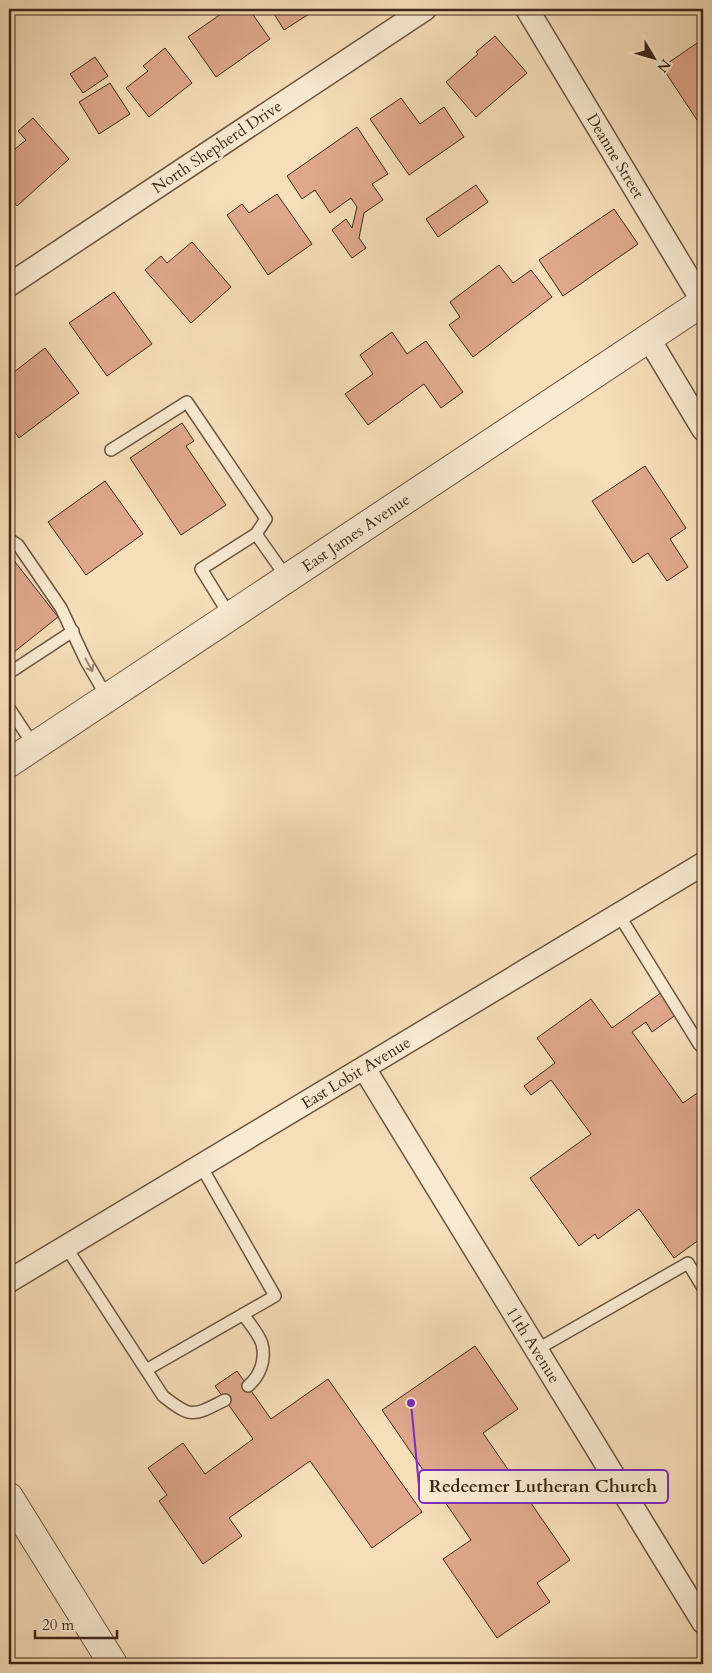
<svg xmlns="http://www.w3.org/2000/svg" width="712" height="1673" font-family="Cardo,serif">
<style>
.building{fill:#dfa88d;stroke:#3e2718}
.lines{fill:none;stroke-linecap:round;stroke-linejoin:round}
.service-casing{stroke:#6c5540;stroke-width:14}
.minor-casing{stroke:#6c5540;stroke-width:25}
.tertiary-casing{stroke:#6c5540;stroke-width:30}
.service{stroke:#f9ead2;stroke-width:11}
.minor{stroke:#f9ead2;stroke-width:22}
.tertiary{stroke:#f9ead2;stroke-width:28}
.oneway{stroke:#9c8875}
.labels{text-anchor:middle;dominant-baseline:central;stroke-width:4.5;stroke-linejoin:round;paint-order:stroke}
.street-label{font-size:16px;fill:#3e2718;stroke:#f9ead2}
.leader{fill:none;stroke:#7b2cbf;stroke-width:2}
.callout-dot{fill:#7b2cbf;stroke:#f9ead2;stroke-width:2}
.callout{fill:#f9ead2;stroke:#7b2cbf;stroke-width:2}
.callout-label{font-size:18px;text-anchor:middle;font-weight:bold;fill:#3e2718}
</style>
<rect width="100%" height="100%" fill="#f6deba"/>
<filter id="stains"><feTurbulence type="fractalNoise" baseFrequency=".004" numOctaves="4"/><feColorMatrix values="0 0 0 0 .2 0 0 0 0 .09 0 0 0 0 .02 0 0 0 .5 -.17"/></filter>
<radialGradient id="worn" r=".72"><stop offset=".6" stop-color="#630" stop-opacity="0"/><stop offset="1" stop-color="#630" stop-opacity=".3"/></radialGradient>
<!-- building -->
<path class="building" d="M 228,9 L 249,9 L 270,39 L 216,77 L 188,37 Z
M 271,9 L 317,9 L 284,30 Z
M 495,36 L 527,73 L 476,117 L 446,82 L 478,54 L 476,52 Z
M 703,39 L 703,129 L 662,67 Z
M 165,48 L 192,83 L 149,117 L 126,88 L 148,71 L 143,66 Z
M 95,57 L 108,76 L 83,93 L 70,74 Z
M 110,83 L 130,114 L 99,134 L 79,102 Z
M 401,98 L 420,124 L 444,107 L 464,137 L 409,175 L 370,119 Z
M 33,118 L 69,159 L 17,206 L 9,197 L 9,154 L 26,140 L 18,131 Z
M 357,127 L 388,174 L 372,184 L 383,200 L 364,213 L 359,238 L 366,248 L 352,258 L 332,230 L 346,219 L 352,228 L 357,207 L 351,198 L 330,213 L 315,190 L 302,199 L 287,176 Z
M 476,185 L 488,202 L 438,237 L 426,219 Z
M 277,194 L 312,244 L 268,275 L 227,215 L 242,204 L 249,213 Z
M 614,209 L 638,244 L 563,296 L 539,260 Z
M 192,242 L 231,287 L 191,323 L 145,270 L 161,256 L 167,263 Z
M 499,265 L 513,283 L 531,270 L 552,297 L 473,357 L 449,325 L 460,317 L 450,302 Z
M 114,292 L 152,344 L 107,376 L 69,323 Z
M 392,332 L 407,354 L 426,341 L 463,392 L 441,408 L 424,384 L 368,425 L 345,394 L 373,374 L 360,355 Z
M 45,348 L 79,393 L 19,438 L 9,424 L 9,376 Z
M 182,423 L 194,441 L 186,446 L 226,505 L 181,535 L 130,458 Z
M 645,466 L 686,528 L 670,539 L 688,567 L 667,581 L 648,553 L 633,563 L 592,501 Z
M 105,481 L 143,534 L 86,575 L 48,522 Z
M 12,558 L 58,617 L 9,656 L 9,561 Z
M 662,992 L 677,1014 L 652,1032 L 646,1022 L 632,1032 L 683,1103 L 703,1089 L 703,1173 L 698,1177 L 703,1184 L 703,1237 L 674,1258 L 639,1209 L 598,1239 L 595,1234 L 579,1246 L 530,1178 L 591,1134 L 551,1080 L 531,1095 L 524,1086 L 555,1063 L 537,1038 L 591,999 L 612,1028 Z
M 475,1346 L 518,1409 L 483,1433 L 570,1560 L 537,1583 L 550,1602 L 497,1638 L 443,1559 L 471,1540 L 382,1410 Z
M 237,1371 L 271,1419 L 328,1379 L 422,1512 L 372,1548 L 310,1461 L 229,1518 L 242,1536 L 203,1564 L 159,1501 L 167,1495 L 148,1468 L 183,1443 L 205,1474 L 253,1439 L 215,1386 Z"/>
<g class="lines">
<!-- service casing -->
<g class="service-casing">
<path id="service" d="M 111,450 L 187,402 L 266,519 L 256,534
M 9,539 L 18,545 L 61,608 L 86,661 L 107,697
M 230,616 L 201,569 L 256,534 L 287,578
M 9,673 L 73,631
M 9,708 L 34,746
M 619,915 L 699,1044 L 703,1048
M 66,1247 L 163,1396 C 192,1419 193,1416 225,1400
M 243,1314 C 249,1323 259,1334 262,1344 C 266,1360 260,1376 248,1386
M 536,1350 L 688,1263 L 703,1288
M 146,1370 L 275,1296 L 201,1166"/>
</g>
<!-- minor casing -->
<g class="minor-casing">
<path id="minor" d="M 527,9 L 703,302
M 9,285 L 425,9
M 649,339 L 703,429
M 364,1068 L 703,1622
M 9,1281 L 703,864"/>
</g>
<!-- tertiary casing -->
<g class="tertiary-casing">
<path id="tertiary" d="M 9,763 L 703,302
M 9,1497 L 113,1664"/>
</g>
<!-- service -->
<use href="#service" class="service"/>
<!-- minor -->
<use href="#minor" class="minor"/>
<!-- tertiary -->
<use href="#tertiary" class="tertiary"/>
</g>
<!-- one-way arrows -->
<defs><path id="oneway-shaft" d="M-6 0H5M1.5-3L5.5 0L1.5 3" fill="none" stroke-width="1.6" stroke-linecap="round" stroke-linejoin="round" transform="scale(1.25)"/></defs>
<use class="oneway" href="#oneway-shaft" transform="translate(89 665) rotate(61)"/>
<g class="labels">
<!-- street labels -->
<g class="street-label">
<text transform="translate(217 147) rotate(-34)">North Shepherd Drive</text>
<text transform="translate(615 156) rotate(59)">Deanne Street</text>
<text transform="translate(356 533) rotate(-34)">East James Avenue</text>
<text transform="translate(356 1073) rotate(-31)">East Lobit Avenue</text>
<text transform="translate(533 1345) rotate(58)">11th Avenue</text>
</g>
</g>
<!-- callouts -->
<path class="leader" d="M411 1403L419 1486"/>
<circle class="callout-dot" cx="411" cy="1403" r="5"/>
<rect class="callout" x="419" y="1470" width="249" height="33" rx="5"/>
<g class="callout-label">
<text x="543" y="1492">Redeemer Lutheran Church</text>
</g>
<!-- margin -->
<rect width="712" height="1673" fill="none" stroke="#f6deba" stroke-width="30"/>
<rect x="10" y="10" width="692" height="1653" fill="none" stroke="#3e2718" stroke-width="2.5"/>
<rect x="15" y="15" width="682" height="1643" fill="none" stroke="#3e2718"/>
<!-- north arrow -->
<g transform="translate(654 58) rotate(128)" stroke="#f9ead2" stroke-width="4" paint-order="stroke">
<path d="M0-4L9 19L0 12L-9 19Z" fill="#3e2718"/>
<text y="-8" font-size="14" font-weight="bold" text-anchor="middle" fill="#3e2718">N</text>
</g>
<!-- scale -->
<path d="M35 1630v8h82v-8" fill="none" stroke="#3e2718" stroke-width="2.5"/>
<text x="42" y="1630" font-size="15" fill="#3e2718" stroke="#f9ead2" stroke-width="4" paint-order="stroke">20 m</text>
<rect width="100%" height="100%" filter="url(#stains)"/>
<rect width="100%" height="100%" fill="url(#worn)"/>
</svg>
